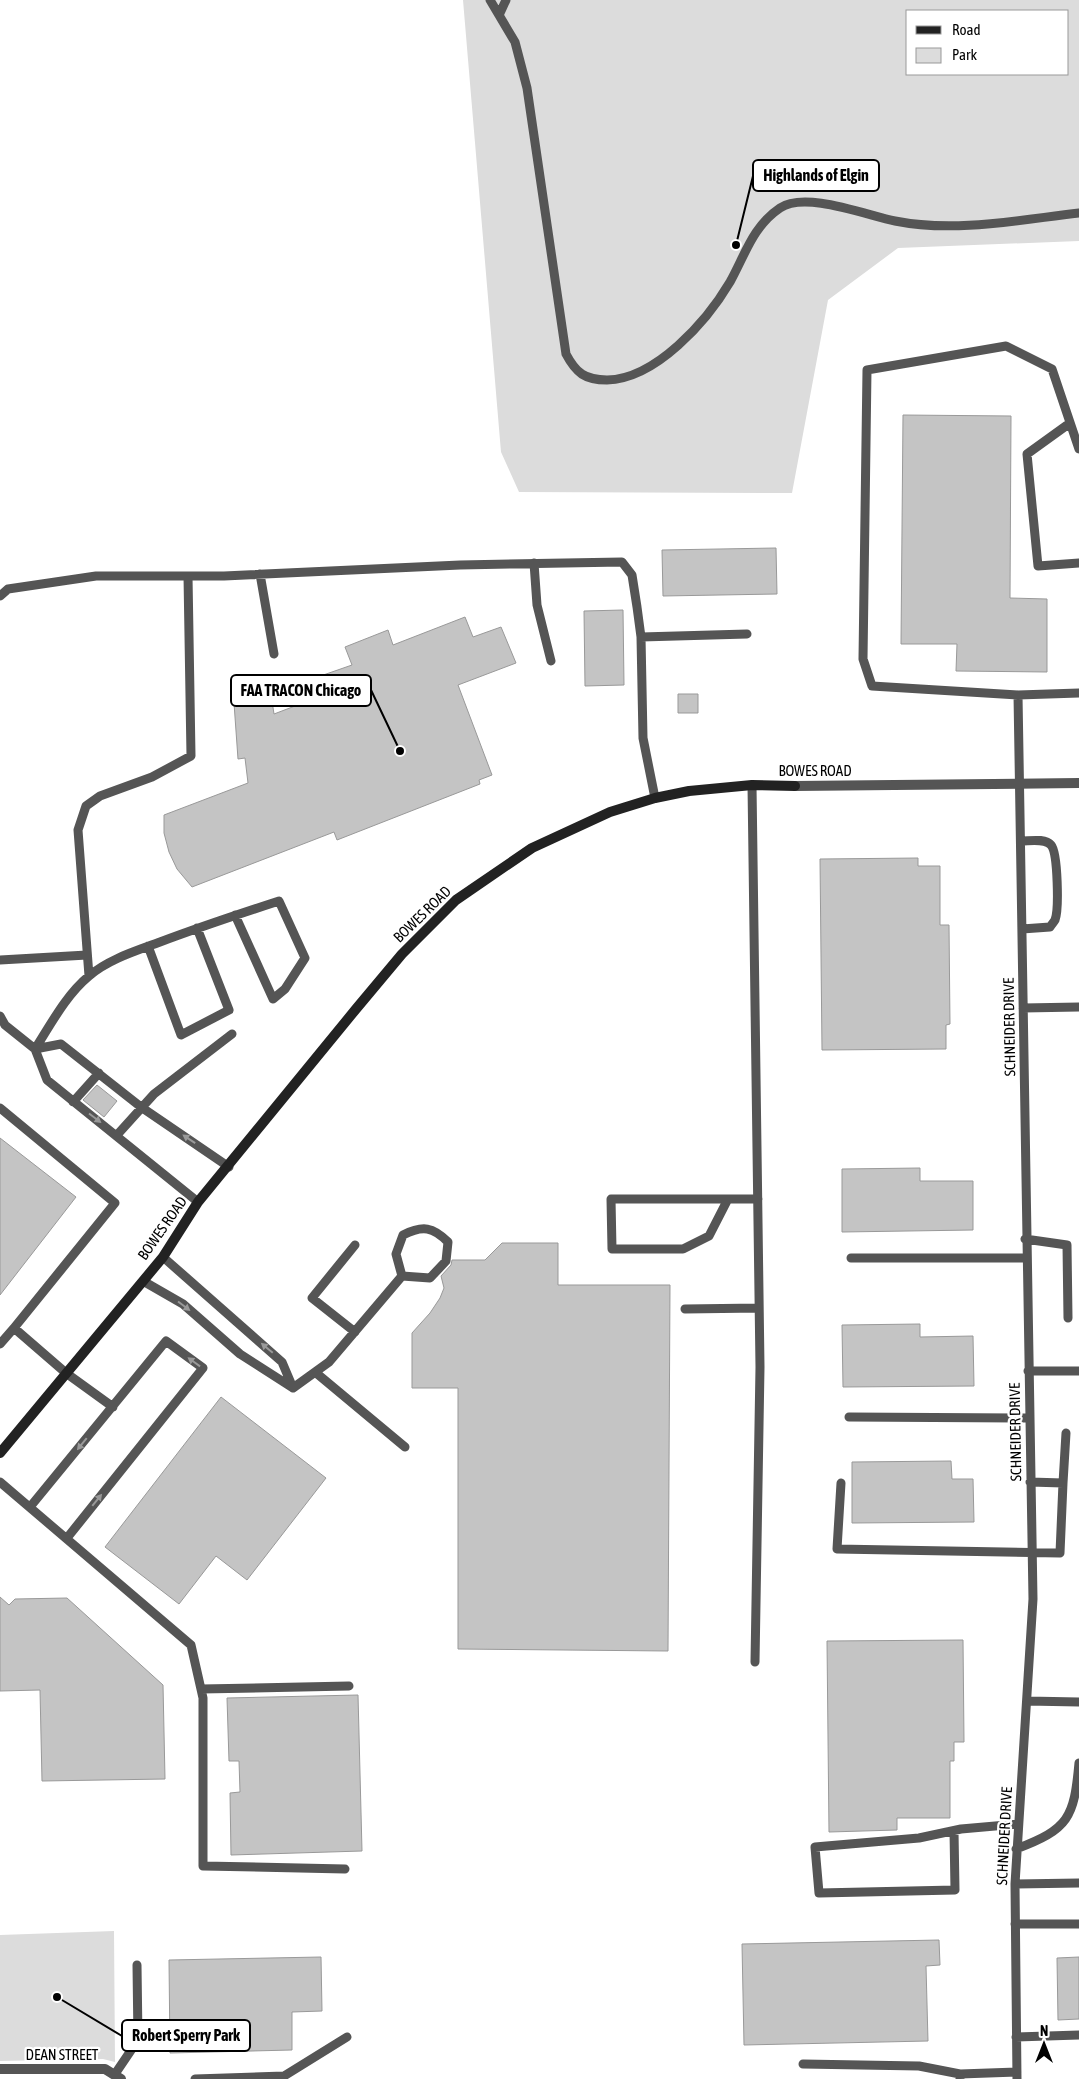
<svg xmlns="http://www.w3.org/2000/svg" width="1079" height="2079" font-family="'Asap Condensed',sans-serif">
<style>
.green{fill:#dcdcdc;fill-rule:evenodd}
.building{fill:#c4c4c4;stroke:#999}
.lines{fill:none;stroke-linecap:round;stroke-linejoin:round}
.service{stroke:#555;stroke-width:9}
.minor{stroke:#555;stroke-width:10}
.tertiary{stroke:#555;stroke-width:10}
.secondary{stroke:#222;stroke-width:10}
.oneway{fill:#999}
.labels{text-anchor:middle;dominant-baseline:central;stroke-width:4.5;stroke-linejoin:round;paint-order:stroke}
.street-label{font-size:15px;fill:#000;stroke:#fff}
.leader{fill:none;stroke:#000;stroke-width:2}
.callout-dot{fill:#000;stroke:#fff;stroke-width:2}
.callout{fill:#fff;stroke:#000;stroke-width:2}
.callout-label{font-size:16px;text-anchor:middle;font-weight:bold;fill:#000}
</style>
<rect width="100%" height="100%" fill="#fff"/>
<!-- green -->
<path class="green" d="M 463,0 L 1079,0 L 1079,241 L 898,248 L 828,300 L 792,493 L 519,492 L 501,452 ZM 908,11 L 1068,11 L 1068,74 L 908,74 Z
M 114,1931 L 115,2062 L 103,2059 L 0,2061 L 0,1935 Z"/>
<!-- building -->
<path class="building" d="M 903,415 L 1011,416 L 1010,598 L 1047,599 L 1047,672 L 956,671 L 957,644 L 901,644 Z
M 776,548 L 777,594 L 663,596 L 662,550 Z
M 623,610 L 624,685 L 585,686 L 584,611 Z
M 465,617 L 473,637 L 501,627 L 516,663 L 458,685 L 492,775 L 479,780 L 480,784 L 337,840 L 334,832 L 192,887 L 177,869 L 169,852 L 164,833 L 164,815 L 248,783 L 245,758 L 238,759 L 234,703 L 272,701 L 274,714 L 316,698 L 309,680 L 352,665 L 345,647 L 388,630 L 393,645 Z
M 678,694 L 698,694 L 698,713 L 678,713 Z
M 918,858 L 918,866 L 940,866 L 940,925 L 949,925 L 950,1024 L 946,1025 L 946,1049 L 822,1050 L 820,859 Z
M 97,1085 L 117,1101 L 104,1117 L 83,1100 Z
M 0,1138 L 76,1197 L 0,1295 Z
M 920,1168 L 920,1181 L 973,1181 L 973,1230 L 842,1232 L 842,1169 Z
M 502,1243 L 558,1243 L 558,1285 L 670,1285 L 668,1651 L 458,1649 L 458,1388 L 412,1388 L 412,1333 L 430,1313 L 440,1298 L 444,1288 L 441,1276 L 451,1265 L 452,1260 L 485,1260 Z
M 920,1324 L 920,1337 L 973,1336 L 974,1386 L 843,1387 L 842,1325 Z
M 221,1397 L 326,1478 L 247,1580 L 216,1556 L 179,1604 L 105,1547 Z
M 951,1461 L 952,1479 L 973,1479 L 974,1522 L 852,1523 L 852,1462 Z
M 0,1597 L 9,1605 L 15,1599 L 67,1598 L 163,1685 L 165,1779 L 42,1781 L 40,1690 L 0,1691 Z
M 963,1640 L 964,1742 L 954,1742 L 954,1761 L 950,1761 L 950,1818 L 897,1818 L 897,1830 L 829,1832 L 827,1641 Z
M 358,1695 L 362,1851 L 231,1855 L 230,1793 L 240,1792 L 239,1761 L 229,1761 L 227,1698 Z
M 939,1940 L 940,1965 L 926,1966 L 928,2041 L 744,2045 L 742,1944 Z
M 321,1957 L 322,2011 L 292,2012 L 292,2050 L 170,2053 L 169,1960 Z
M 1079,1957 L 1079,2019 L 1058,2020 L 1057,1958 Z"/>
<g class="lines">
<!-- service -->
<path class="service" d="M 490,0 L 515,42 L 527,88 L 566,354 C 576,373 585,380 607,380 C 656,379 707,321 730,282 C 745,255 753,226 780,208 C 805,191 866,215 895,221 C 955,233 1018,220 1079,213
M 500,13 L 506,0
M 1070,423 L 1027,454 L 1038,566 L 1079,563
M 534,563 L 537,605 L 551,661
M 260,574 L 274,654
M 0,596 L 8,589 L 96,576 L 224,576 L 460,565 L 622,562 L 632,575 L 637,607 L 641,637 L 643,738 L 655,798
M 641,637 L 747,634
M 1018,695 L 872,686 L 863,659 L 867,370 L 1006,346 L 1052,369 L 1079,449
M 752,785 L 760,1367 L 755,1662
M 1021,841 C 1030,841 1045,838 1051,845 C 1058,853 1059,910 1055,920 C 1054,922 1052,924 1050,927 L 1022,929
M 148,946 L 181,1035 L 229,1010 L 197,928
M 0,960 L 87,955
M 89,976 L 78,830 L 86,806 L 100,796 L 152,777 L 191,756 L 188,576
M 1023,1008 L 1079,1007
M 0,1016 L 5,1025 L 35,1049 C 51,1024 66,995 89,976 C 109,959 136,951 160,942 C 200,927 239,914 279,901 L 305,958 L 285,989 L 273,999 L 235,915
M 73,1102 L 99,1073
M 0,1108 L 115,1203 L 14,1328
M 117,1135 L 154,1094 L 232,1034
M 728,1199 L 709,1236 L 683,1249 L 612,1249 L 611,1199 L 758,1199
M 198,1202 L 47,1080 L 35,1049 L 61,1044 L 141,1107 L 229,1167
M 1025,1239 L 1067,1245 L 1068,1318
M 163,1257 L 282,1362 L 293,1388
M 851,1258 L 1026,1258
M 143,1281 L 183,1304 L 240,1354 L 293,1388
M 685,1309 L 759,1308
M 355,1332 L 312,1298 L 355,1245
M 0,1344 L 14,1328 L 66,1373 L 113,1407
M 1028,1371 L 1079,1371
M 315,1372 L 405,1447
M 293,1388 L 329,1362 L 402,1276 L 396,1254 L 403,1235 C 423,1225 433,1227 448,1242 L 446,1261 L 430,1278 L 402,1276
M 849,1417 L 1029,1418
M 0,1482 L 191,1645 L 203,1698 L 203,1866 L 345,1869
M 841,1483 L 837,1549 L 1060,1553 L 1063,1483 L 1030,1482
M 1063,1483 L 1066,1433
M 30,1507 L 166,1341 L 203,1368 L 67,1538
M 201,1689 L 349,1686
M 1027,1701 L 1079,1702
M 954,1831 L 955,1890 L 819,1893 L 815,1847 L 919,1838 L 961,1829 L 1018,1824
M 1016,1849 C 1069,1829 1074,1818 1079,1763
M 1015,1884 L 1079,1883
M 1015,1924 L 1079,1924
M 1016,2037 L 1079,2035
M 803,2064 L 919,2066 L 960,2074
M 115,2074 L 138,2040 L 137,1965
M 195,2079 L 284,2076 L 347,2037
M 960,2079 L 960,2074 L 1017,2072
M 1017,2079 L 1015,1884 L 1033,1599 L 1018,695 L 1079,693"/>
<!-- minor -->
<path class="minor" d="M 0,2069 L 105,2069 L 121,2079"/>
<!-- tertiary -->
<path class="tertiary" d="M 795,786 L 1079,783"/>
<!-- secondary -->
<path class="secondary" d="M 0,1453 L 163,1257 L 198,1202 L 356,1009 L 402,954 L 456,900 L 532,848 L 610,812 L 655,798 L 689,791 L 752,785 L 795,786"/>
</g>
<!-- one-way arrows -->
<defs><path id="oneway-solid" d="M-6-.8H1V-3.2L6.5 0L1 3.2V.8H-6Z" transform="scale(1.25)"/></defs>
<g class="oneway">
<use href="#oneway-solid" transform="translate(95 1118) rotate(37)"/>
<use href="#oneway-solid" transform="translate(189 1139) rotate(-146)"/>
<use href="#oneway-solid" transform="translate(184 1306) rotate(37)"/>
<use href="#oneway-solid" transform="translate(267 1348) rotate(-140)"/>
<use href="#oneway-solid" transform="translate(194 1362) rotate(-144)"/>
<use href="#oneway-solid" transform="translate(82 1444) rotate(129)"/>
<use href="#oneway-solid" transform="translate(97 1500) rotate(-51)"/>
</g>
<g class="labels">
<!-- street labels -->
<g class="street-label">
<text x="815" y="770">BOWES ROAD</text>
<text transform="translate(422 914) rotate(-44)">BOWES ROAD</text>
<text transform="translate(1009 1027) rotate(-91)">SCHNEIDER DRIVE</text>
<text transform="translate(162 1228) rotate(-55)">BOWES ROAD</text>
<text transform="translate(1015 1432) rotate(-91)">SCHNEIDER DRIVE</text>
<text transform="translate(1004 1836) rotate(-87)">SCHNEIDER DRIVE</text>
<text x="62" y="2054">DEAN STREET</text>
</g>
</g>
<!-- callouts -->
<path class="leader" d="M736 245L753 176M400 751L371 690M57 1997L122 2036"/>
<g class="callout-dot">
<circle cx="736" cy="245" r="5"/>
<circle cx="400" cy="751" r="5"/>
<circle cx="57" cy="1997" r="5"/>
</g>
<g class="callout">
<rect x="753" y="160" width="126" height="31" rx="5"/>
<rect x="231" y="675" width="140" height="31" rx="5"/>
<rect x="122" y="2020" width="128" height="31" rx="5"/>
</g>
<g class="callout-label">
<text x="816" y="181">Highlands of Elgin</text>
<text x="301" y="696">FAA TRACON Chicago</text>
<text x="186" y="2041">Robert Sperry Park</text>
</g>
<!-- legend -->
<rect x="906" y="10" width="162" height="65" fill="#ffffff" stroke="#999999"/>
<rect x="916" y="26" width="25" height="8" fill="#222222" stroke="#999999"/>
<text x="952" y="35" font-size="15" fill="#000000">Road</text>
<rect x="916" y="48" width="25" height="15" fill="#dcdcdc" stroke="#999999"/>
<text x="952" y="60" font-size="15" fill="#000000">Park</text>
<!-- north arrow -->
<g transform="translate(1044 2044)" stroke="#ffffff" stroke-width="4" paint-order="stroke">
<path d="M0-4L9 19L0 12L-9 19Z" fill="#000000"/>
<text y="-8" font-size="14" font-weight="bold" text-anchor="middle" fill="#000000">N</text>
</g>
</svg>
